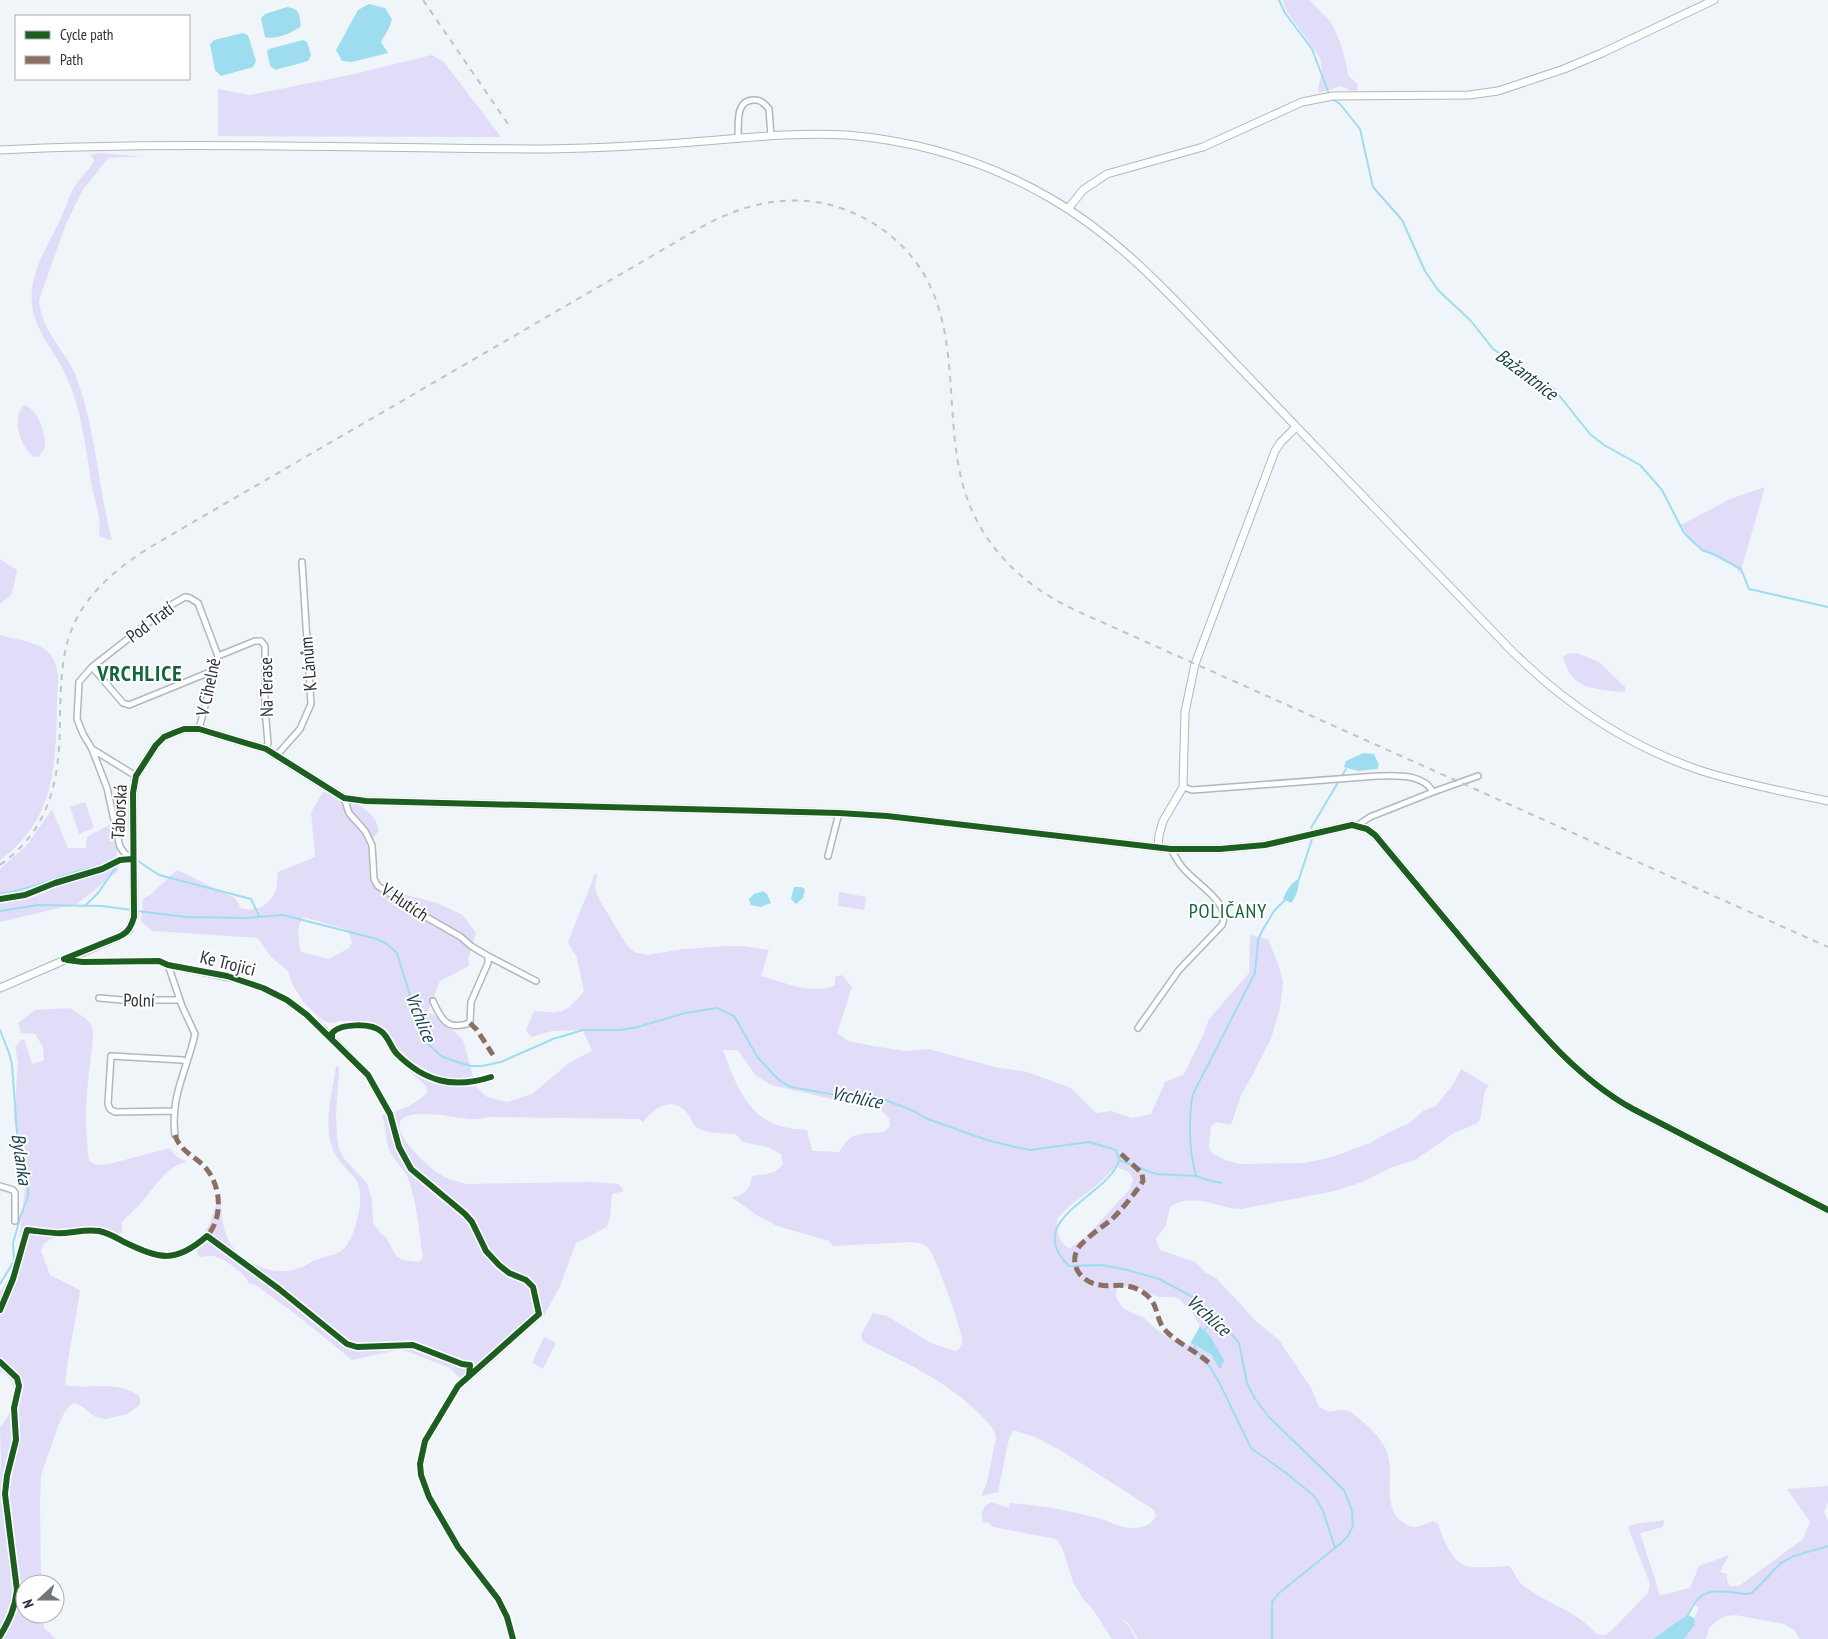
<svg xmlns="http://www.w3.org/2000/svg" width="1828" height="1639" font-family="'PT Sans Narrow',sans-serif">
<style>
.green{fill:#e1ddf8;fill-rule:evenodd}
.water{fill:#9eddef}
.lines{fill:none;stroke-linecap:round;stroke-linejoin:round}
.stream{stroke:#9eddef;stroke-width:2}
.street-casing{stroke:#b3b7bc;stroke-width:8}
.secondary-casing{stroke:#b3b7bc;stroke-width:9}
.street{stroke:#fdfefe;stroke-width:5}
.secondary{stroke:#fdfefe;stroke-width:7}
.rail{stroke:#c1c3c4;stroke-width:2;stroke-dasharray:6 6;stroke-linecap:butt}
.quiet{stroke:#8d6e63;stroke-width:5;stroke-dasharray:10 5;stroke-linecap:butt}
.cycleway-casing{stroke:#fff;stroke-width:9}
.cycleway{stroke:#1b5e20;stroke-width:6}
.labels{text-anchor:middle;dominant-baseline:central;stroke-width:4;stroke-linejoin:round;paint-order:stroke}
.street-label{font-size:18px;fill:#2d3137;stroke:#fff}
.water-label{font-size:19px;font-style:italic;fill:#1b444d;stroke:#fff}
.quarter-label{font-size:20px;letter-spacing:1px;fill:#15653d;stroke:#fff}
.district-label{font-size:22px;font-weight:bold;letter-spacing:1px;fill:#15653d;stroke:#fff}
</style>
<rect width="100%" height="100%" fill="#f0f5fa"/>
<!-- green -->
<path class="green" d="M 1282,0 L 1309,0 C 1315,7 1323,13 1329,20 C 1339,33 1346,59 1348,75 L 1358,85 L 1357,90 L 1351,91 L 1341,86 L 1319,93 L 1318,90 L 1322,70 L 1320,58 L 1288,13 Z
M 432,55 L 444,62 L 501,137 L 218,136 L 218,89 L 250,95 L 354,74 Z
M 101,153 L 144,157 L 122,157 L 108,158 L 82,191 L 66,224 L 39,300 C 41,324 54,339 67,359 C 75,371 80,387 84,401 C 97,447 100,495 112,541 L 99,536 C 102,521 95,502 92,487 C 86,450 82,410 66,376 C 56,352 34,331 32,304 C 29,273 46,249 59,222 C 65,210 69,195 76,184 C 82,175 91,169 94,159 L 90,155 Z
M 25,405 C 39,411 46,434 45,448 L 39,456 L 34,457 C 20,448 10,415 25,405 Z
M 1765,487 L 1740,574 C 1732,558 1708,555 1694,544 C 1688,540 1685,531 1681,525 L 1730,499 Z
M 0,559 L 17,570 L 12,594 L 0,604 Z
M 0,635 C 16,640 38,641 49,653 C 62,667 57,685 57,703 C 56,764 55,821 0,860 Z
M 1577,653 L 1599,662 L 1625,687 L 1625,691 L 1620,692 C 1590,688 1572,689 1563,657 L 1567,654 Z
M 323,792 C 345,800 373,804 379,830 L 368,846 L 370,861 L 369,873 L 374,886 L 437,903 L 463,915 L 476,933 L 468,959 L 469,966 L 440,981 L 428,1012 L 443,1020 L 463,1040 L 476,1087 L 487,1097 L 507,1102 L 532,1094 L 569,1063 L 592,1051 L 583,1030 L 552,1031 L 531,1037 L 526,1030 L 534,1011 C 563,1014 565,1014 584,991 L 577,958 L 568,942 L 595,874 L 597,874 L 595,888 L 599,899 L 626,944 L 634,952 L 647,955 L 684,949 L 727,946 L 742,946 L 769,950 L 761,976 C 783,982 813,996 835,985 L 835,977 L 842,975 L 852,987 L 837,1033 L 848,1041 L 873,1046 L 905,1051 L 929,1049 L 995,1067 L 1027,1072 L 1071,1088 L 1096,1113 L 1111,1111 L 1132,1118 L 1151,1114 L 1165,1082 L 1184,1074 L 1203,1035 L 1209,1019 L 1249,973 L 1250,935 L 1268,939 L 1280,969 L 1283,983 L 1280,1008 L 1271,1039 L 1254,1072 L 1241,1095 L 1231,1125 L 1217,1122 L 1211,1126 L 1209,1147 L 1212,1153 L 1225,1160 L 1240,1164 L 1304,1163 L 1332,1157 L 1370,1143 L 1389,1132 L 1410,1123 L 1423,1111 L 1436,1106 L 1454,1083 L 1461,1069 L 1489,1086 L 1485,1090 L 1480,1120 L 1476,1124 L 1454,1133 L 1415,1160 L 1390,1168 L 1362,1182 L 1335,1191 L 1241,1209 C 1216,1208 1193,1191 1170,1207 L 1166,1225 L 1156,1239 L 1160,1250 L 1195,1262 L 1206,1273 L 1217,1279 L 1257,1322 L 1279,1340 L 1311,1388 L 1319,1407 L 1329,1412 C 1348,1408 1348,1409 1363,1422 C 1373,1430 1385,1443 1388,1455 C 1394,1476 1382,1505 1401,1521 C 1404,1524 1410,1527 1415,1527 C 1420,1527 1428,1523 1433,1521 L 1438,1524 C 1442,1536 1450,1557 1462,1564 C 1471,1570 1497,1566 1509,1566 C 1516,1573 1516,1581 1525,1587 C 1548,1604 1577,1611 1596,1634 L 1605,1635 L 1611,1631 L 1648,1593 L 1650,1584 L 1628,1527 C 1638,1521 1652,1523 1664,1520 L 1663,1527 L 1640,1533 L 1660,1595 C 1667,1595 1682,1589 1690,1588 L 1699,1566 L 1729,1555 L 1720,1572 L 1727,1574 L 1727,1580 L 1730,1586 L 1739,1586 L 1803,1539 L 1810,1522 L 1787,1489 L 1828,1486 L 1828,1502 L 1824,1512 L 1828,1521 L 1828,1639 L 1800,1639 L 1795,1631 L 1784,1624 L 1735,1615 L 1726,1616 L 1718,1620 L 1709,1628 L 1706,1639 L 1684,1639 L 1695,1625 L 1694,1618 L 1699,1607 L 1692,1604 L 1688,1615 L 1678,1621 L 1653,1639 L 1138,1639 L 1128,1623 L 1118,1617 L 1128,1625 L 1136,1639 L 1112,1639 L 1094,1611 L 1083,1599 L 1073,1582 L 1062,1547 L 1056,1539 L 993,1527 L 989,1523 L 983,1522 L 981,1514 L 986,1505 L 991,1502 L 1009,1508 L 1010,1503 C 1038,1505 1067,1510 1094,1517 C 1108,1520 1121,1529 1135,1528 C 1145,1527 1153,1524 1156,1515 L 1153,1509 L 1060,1450 L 1035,1437 L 1013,1430 L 1009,1439 L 998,1492 L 981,1496 L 987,1482 L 996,1437 L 994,1430 C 961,1388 910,1364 863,1342 L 861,1335 L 873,1313 L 887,1316 L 931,1343 L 955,1351 L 959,1349 C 960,1346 962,1344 962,1342 C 963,1332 936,1258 929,1249 C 925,1243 918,1243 911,1242 L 833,1246 L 829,1241 L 777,1226 L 758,1216 L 731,1197 C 744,1196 751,1188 752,1176 C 764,1175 774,1174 783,1165 L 781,1154 L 767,1147 L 742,1142 L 738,1136 L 734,1134 C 724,1133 705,1134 696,1127 C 693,1124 691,1118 688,1114 C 672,1095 656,1107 643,1122 L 639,1119 L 489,1117 C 483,1118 476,1120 470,1119 C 455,1118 419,1109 405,1117 C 384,1128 428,1166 438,1173 C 446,1179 457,1181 466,1184 L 594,1182 L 619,1184 L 624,1191 L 612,1194 L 610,1218 L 607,1227 L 576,1243 L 560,1286 L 544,1316 L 476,1377 L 458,1377 L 450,1368 L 406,1351 L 398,1350 L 352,1360 L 298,1316 L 257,1286 L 248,1282 C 245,1273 222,1256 211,1256 C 208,1255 203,1257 199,1257 L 193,1242 C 213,1229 210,1217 219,1198 C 222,1210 222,1223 226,1235 C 233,1256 263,1273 284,1271 C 297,1271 305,1265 316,1260 C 337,1252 343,1257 353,1233 C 359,1216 366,1189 352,1175 C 343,1165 335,1158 331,1144 C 324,1120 333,1090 336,1066 L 339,1068 L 339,1074 L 336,1114 L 337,1136 L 339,1149 L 344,1159 L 367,1183 L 372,1200 L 373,1222 L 380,1233 L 386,1237 L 396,1256 L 403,1260 L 419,1262 L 423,1257 C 418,1228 418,1206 408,1178 C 403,1167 393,1160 389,1149 C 385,1138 386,1127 382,1115 C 402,1110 411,1107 427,1093 L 426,1086 L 397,1060 L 390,1045 L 369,1022 L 341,1021 L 330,1023 L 322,1020 L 304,1003 L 292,984 L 288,971 L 272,958 L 258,938 L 153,931 L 141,922 L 143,899 L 150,895 L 177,870 L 235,898 L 241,908 C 256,913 271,905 276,889 C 278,884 277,878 278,872 L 315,857 L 311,812 ZM 303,917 L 348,930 L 352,942 L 349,948 L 329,959 L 301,952 C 298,940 296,929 303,917 ZM 723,1050 L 738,1050 L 756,1076 L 771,1085 L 841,1101 L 868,1104 L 879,1108 L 889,1118 L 890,1126 L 884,1132 C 861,1135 853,1129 839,1152 L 812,1151 L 807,1130 C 800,1129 791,1129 784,1127 C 746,1118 735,1081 723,1050 ZM 1117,1167 L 1129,1172 L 1133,1179 L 1130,1189 L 1085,1238 L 1070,1248 C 1056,1242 1058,1232 1057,1219 C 1068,1205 1083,1196 1097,1185 C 1104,1179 1109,1172 1117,1167 ZM 1128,1286 L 1140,1288 L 1149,1294 L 1159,1297 L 1173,1297 L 1179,1299 L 1192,1312 L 1200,1326 L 1189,1345 L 1179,1343 L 1158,1331 L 1144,1318 L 1124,1309 L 1118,1301 L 1116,1295 L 1117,1288 Z
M 85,802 L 94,828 L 79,834 L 70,807 Z
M 52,809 L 68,848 L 86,848 L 87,837 L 114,822 L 118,871 L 77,904 L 0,922 L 0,869 L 27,845 Z
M 839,892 L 866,897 L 864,910 L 838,906 Z
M 70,1008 C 76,1013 88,1018 91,1025 C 95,1032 92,1048 91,1056 C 86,1092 84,1125 89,1161 L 97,1165 L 109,1164 L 170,1148 L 176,1156 L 187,1162 C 165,1166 155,1188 141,1203 C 135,1209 128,1215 122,1222 L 122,1233 C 104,1234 56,1231 44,1244 C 43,1245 41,1250 41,1251 L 50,1275 L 80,1290 C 76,1322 68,1353 65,1385 C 89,1390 119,1379 140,1397 L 140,1405 L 127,1414 L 106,1419 L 95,1417 L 83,1407 L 74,1403 L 70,1405 L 66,1410 L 60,1421 L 41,1475 L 40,1501 L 41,1584 L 25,1584 L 25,1614 L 42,1614 L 44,1628 L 56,1639 L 0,1639 L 0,1474 C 2,1458 0,1443 0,1426 C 14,1415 23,1378 0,1372 L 0,1292 L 13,1271 L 19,1241 L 25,1186 L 14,1119 L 18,1062 L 15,1047 L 22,1039 L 25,1041 L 32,1064 L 44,1060 L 43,1047 L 35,1034 L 21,1033 L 18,1023 L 35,1010 Z
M 544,1337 L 556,1343 L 543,1369 L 532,1363 Z"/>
<!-- water -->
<path class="water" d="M 369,4 L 385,8 L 392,19 L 389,28 L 381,42 L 388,53 L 352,62 L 342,61 L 336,50 L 358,10 Z
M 287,7 C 301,9 299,15 301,26 C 293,33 275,40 265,37 L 261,18 L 265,14 Z
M 243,33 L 248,35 L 256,61 L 253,67 L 221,76 L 215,70 L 210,44 L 214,40 Z
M 303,40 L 307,42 L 311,55 L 308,61 L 275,70 L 270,66 L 267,52 L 269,49 Z
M 1363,753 L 1374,754 L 1379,765 L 1377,769 L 1358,771 L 1344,767 L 1346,761 Z
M 1298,879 C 1300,887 1296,897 1291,903 L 1283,899 C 1286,891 1291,883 1298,879 Z
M 794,887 L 801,887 L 805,889 L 803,898 L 796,904 L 791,899 Z
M 763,891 L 767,894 L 771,903 L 761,907 L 751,905 L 749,899 L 754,894 Z
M 1200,1326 L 1210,1336 L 1224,1360 L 1221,1368 L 1219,1368 L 1211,1354 L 1191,1343 Z
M 1688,1615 L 1694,1618 L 1695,1625 L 1684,1639 L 1653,1639 L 1678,1621 Z"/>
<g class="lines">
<!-- stream -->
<path class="stream" d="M 1279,0 L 1285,13 L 1312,49 L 1329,94
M 1331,98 L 1340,104 L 1360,129 L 1373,187 L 1402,220 L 1425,271 L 1438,290 L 1471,321 L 1493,349 L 1554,389 L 1590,434 L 1604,445 L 1640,465 L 1662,490 L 1684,533 L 1702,550 L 1713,554 L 1741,569 L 1749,589 L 1828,607
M 1311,828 L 1346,769
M 138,861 L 159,875 L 251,899 L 259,916
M 1298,882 L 1312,839
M 0,894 C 37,889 68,870 105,866
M 85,906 L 98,893 L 116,867
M 0,911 L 38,905 L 102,906 L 132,910
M 137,911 L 187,917 L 246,918 L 283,915 L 377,939 L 387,944 L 397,953 L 415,1012 L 427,1043 L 441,1056 L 454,1061 L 471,1066 L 482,1066 L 501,1062 L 553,1039 L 583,1030 L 619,1030 L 634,1028 L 685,1013 L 717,1008 L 734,1016 L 758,1058 L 780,1081 L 791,1087 L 830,1094 L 875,1096 L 914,1111 L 925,1118 L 987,1140 L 1015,1147 L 1030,1150 L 1089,1142 L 1116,1150 L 1119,1160 C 1110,1196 1020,1219 1069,1266 L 1102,1265 L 1128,1270 L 1159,1279 L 1191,1296 L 1215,1315 L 1239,1343 L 1247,1383 L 1254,1397 L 1268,1416 L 1344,1490 L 1352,1511 L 1353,1526 L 1348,1536 L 1340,1544 L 1279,1593 L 1272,1602 L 1272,1639
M 0,1030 L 9,1053 L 12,1064 L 17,1133 L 28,1187 L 28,1197 L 21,1215 L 13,1243 L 14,1261 L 0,1284
M 1119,1160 L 1135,1166
M 1137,1167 L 1156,1174 L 1196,1176 C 1189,1151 1188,1119 1193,1094 L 1255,973 L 1258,940 L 1262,931 L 1274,911 L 1285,900
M 1196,1176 L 1211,1181 L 1222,1183
M 1203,1332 L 1215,1316
M 1196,1345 L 1194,1348 L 1210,1367 L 1220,1384 L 1251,1448 L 1286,1473 L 1313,1495 L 1317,1500 L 1323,1511 L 1335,1548
M 1687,1617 C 1690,1612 1693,1605 1697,1600 C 1708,1586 1732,1593 1747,1594 L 1752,1593 L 1781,1563 L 1794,1556 L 1828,1546"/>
<!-- street casing -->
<g class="street-casing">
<path id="street" d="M 738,139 C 739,125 734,98 756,100 C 761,100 765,104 769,109 L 771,136
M 218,656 L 255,641 L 261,641 L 265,646 L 265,708 L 268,743 L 266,749
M 92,667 L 123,703 L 129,705 L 215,670
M 92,749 L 107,788 L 120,847 L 126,855 L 132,855
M 277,755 L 300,729 L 311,704 L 302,562
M 136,776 L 92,749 L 83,734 L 77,719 L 79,682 L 92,667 L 171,605 L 185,597 L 190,598 L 198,603 L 218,656 L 199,729
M 1183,787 L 1192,790 L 1206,789 L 1377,776 C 1396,776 1423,773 1433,792 L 1370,817 L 1358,825
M 1433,792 L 1478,776
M 344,798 L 349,813 L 365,831 L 372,845 L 374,879 L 378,886 L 428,918 L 461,937 L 471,946 L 488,956 L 488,963 L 471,1002 L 470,1023 C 448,1031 441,1020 433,1001
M 828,856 L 839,813
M 488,956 L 536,981
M 67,960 L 83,962 L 159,961 L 168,965 L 240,980 L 263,988 L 287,1000 L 307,1015 L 324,1030 L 368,1075 L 390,1114
M 168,965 L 182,1006 L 195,1034 C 187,1070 170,1096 175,1135
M 99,998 L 122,1000 L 179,1000
M 1138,1028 L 1179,970 L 1222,925 C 1232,903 1196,884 1184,869 C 1178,863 1175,856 1171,849
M 173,1111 L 115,1112 L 110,1109 L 108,1104 L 111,1056 L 182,1060 L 187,1062
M 0,1186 L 13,1190 L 15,1193 L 15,1221"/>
</g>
<!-- secondary casing -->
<g class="secondary-casing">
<path id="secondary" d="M 0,150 C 177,141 354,148 531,149 C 585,149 639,146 693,142 C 744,138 796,132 847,135 C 918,141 988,162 1050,198 C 1125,241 1181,307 1240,368 C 1329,461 1418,553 1507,646 C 1562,702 1627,746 1702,771 C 1743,784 1786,792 1828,801
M 1068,209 L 1083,190 L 1107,174 L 1203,147 L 1302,102 L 1333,96 L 1469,95 L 1498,91 L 1564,69 L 1602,53 L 1714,0
M 1158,847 L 1159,835 L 1163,821 L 1183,787 L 1185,712 L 1195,664 L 1275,451 L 1281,442 L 1296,427
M 0,988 L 118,937 L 129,930 L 134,917 L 133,793 L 136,776 L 156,745 L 164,737 L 176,732 L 184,729 L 199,729 L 266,749 L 344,798 L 366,801 L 839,813 L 887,816 L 1171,849 L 1220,849 L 1265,845 L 1352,825 L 1367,829 L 1375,835 C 1412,879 1448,923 1485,967 C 1529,1019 1573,1076 1633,1109 L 1828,1210"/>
</g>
<!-- street -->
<use href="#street" class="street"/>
<!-- secondary -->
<use href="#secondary" class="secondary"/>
<!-- rail -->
<path class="rail" d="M 423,0 L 508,124
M 0,865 C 54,826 60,774 60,713 C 61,686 61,659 70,634 C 84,594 117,568 152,546 L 707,224 C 751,201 799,192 846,210 C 867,218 886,230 902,246 C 975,319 933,430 974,515 C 996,560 1032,590 1077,611 L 1828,947"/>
<!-- quiet -->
<path class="quiet" d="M 470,1023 L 477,1030 L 493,1055
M 175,1135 C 180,1151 193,1155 204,1166 C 222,1185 224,1220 205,1238
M 1121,1154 L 1142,1173 L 1143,1181 C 1137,1191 1120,1212 1111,1220 C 1104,1226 1081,1241 1077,1250 C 1069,1267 1083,1283 1100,1285 C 1109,1287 1118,1284 1127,1286 C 1133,1287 1139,1289 1144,1293 C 1158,1303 1155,1313 1162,1326 C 1172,1341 1197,1351 1210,1364"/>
<!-- cycleway casing -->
<g class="cycleway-casing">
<path id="cycleway" d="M 0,899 L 25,895 L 55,883 L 102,869 L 120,860 L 132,859
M 64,959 L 118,937 C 128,933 131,927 134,917 L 133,793 L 136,776 L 156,745 L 164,737 L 176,732 L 184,729 L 199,729 L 266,749 L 344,798 L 366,801 L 839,813 L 887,816 L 1171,849 L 1220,849 L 1265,845 L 1352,825 L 1367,829 L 1375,835 C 1412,879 1448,923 1485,967 C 1529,1019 1573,1076 1633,1109 L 1828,1210
M 67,960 L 83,962 L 159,961 L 168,965 L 227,976 L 263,988 L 287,1000 L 307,1015 L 368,1075 L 390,1114 L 399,1147 L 411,1169 L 465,1214 L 472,1222 L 486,1251 L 499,1265 L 509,1273 L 526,1280 L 533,1287 L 539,1314 L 458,1386 L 425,1441 L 420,1464 L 421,1475 L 429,1497 L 458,1547 L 498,1599 L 507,1617 L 513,1639
M 332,1039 L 332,1033 C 341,1023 372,1023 382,1032 C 389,1038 391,1048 397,1054 C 425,1082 454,1089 491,1077
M 0,1310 L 13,1279 L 27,1230 C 39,1231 52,1234 65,1233 C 77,1232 87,1229 99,1231 C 109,1233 115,1237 124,1242 C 160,1259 175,1264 207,1236 L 279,1289 L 347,1344 L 357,1347 L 413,1345 L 462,1364 L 470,1365 L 469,1376
M 0,1362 L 17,1378 L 19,1386 L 14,1408 L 16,1440 L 7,1476 L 5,1494 L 17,1590 C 15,1608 9,1621 0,1636"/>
</g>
<!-- cycleway -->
<use href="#cycleway" class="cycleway"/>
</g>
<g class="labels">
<!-- street labels -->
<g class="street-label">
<text transform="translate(150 622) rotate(-37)">Pod Tratí</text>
<text transform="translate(308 664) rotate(-95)">K Lánům</text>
<text transform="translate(208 687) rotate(-78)">V Cihelně</text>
<text transform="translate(266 687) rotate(-91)">Na Terase</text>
<text transform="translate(119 812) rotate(-87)">Táborská</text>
<text transform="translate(405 902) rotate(34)">V Hutích</text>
<text transform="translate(228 963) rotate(14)">Ke Trojici</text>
<text transform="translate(139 1000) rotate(1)">Polní</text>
</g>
<!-- water labels -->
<g class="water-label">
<text transform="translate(1527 374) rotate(37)">Bažantnice</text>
<text transform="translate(421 1017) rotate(68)">Vrchlice</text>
<text transform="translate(857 1097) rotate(11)">Vrchlice</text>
<text transform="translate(22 1159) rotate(82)">Bylanka</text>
<text transform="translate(1209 1315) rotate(42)">Vrchlice</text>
</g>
<!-- quarter labels -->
<g class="quarter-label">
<text x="1228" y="911">POLIČANY</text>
</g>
<!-- district labels -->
<g class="district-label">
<text x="140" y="673">VRCHLICE</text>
</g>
</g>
<!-- legend -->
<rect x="15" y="15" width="175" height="65" fill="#ffffff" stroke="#abadaf"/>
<rect x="25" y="31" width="25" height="8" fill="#1b5e20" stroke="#abadaf"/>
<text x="60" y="40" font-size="15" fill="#2d3137">Cycle path</text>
<rect x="25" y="56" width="25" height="8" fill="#8d6e63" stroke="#abadaf"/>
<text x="60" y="65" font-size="15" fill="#2d3137">Path</text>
<!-- north arrow -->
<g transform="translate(40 1599) rotate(249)"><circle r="24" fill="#ffffff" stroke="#abadaf"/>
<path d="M0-4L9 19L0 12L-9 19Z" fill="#71767b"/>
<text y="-8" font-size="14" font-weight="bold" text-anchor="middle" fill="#2d3137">N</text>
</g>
</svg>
